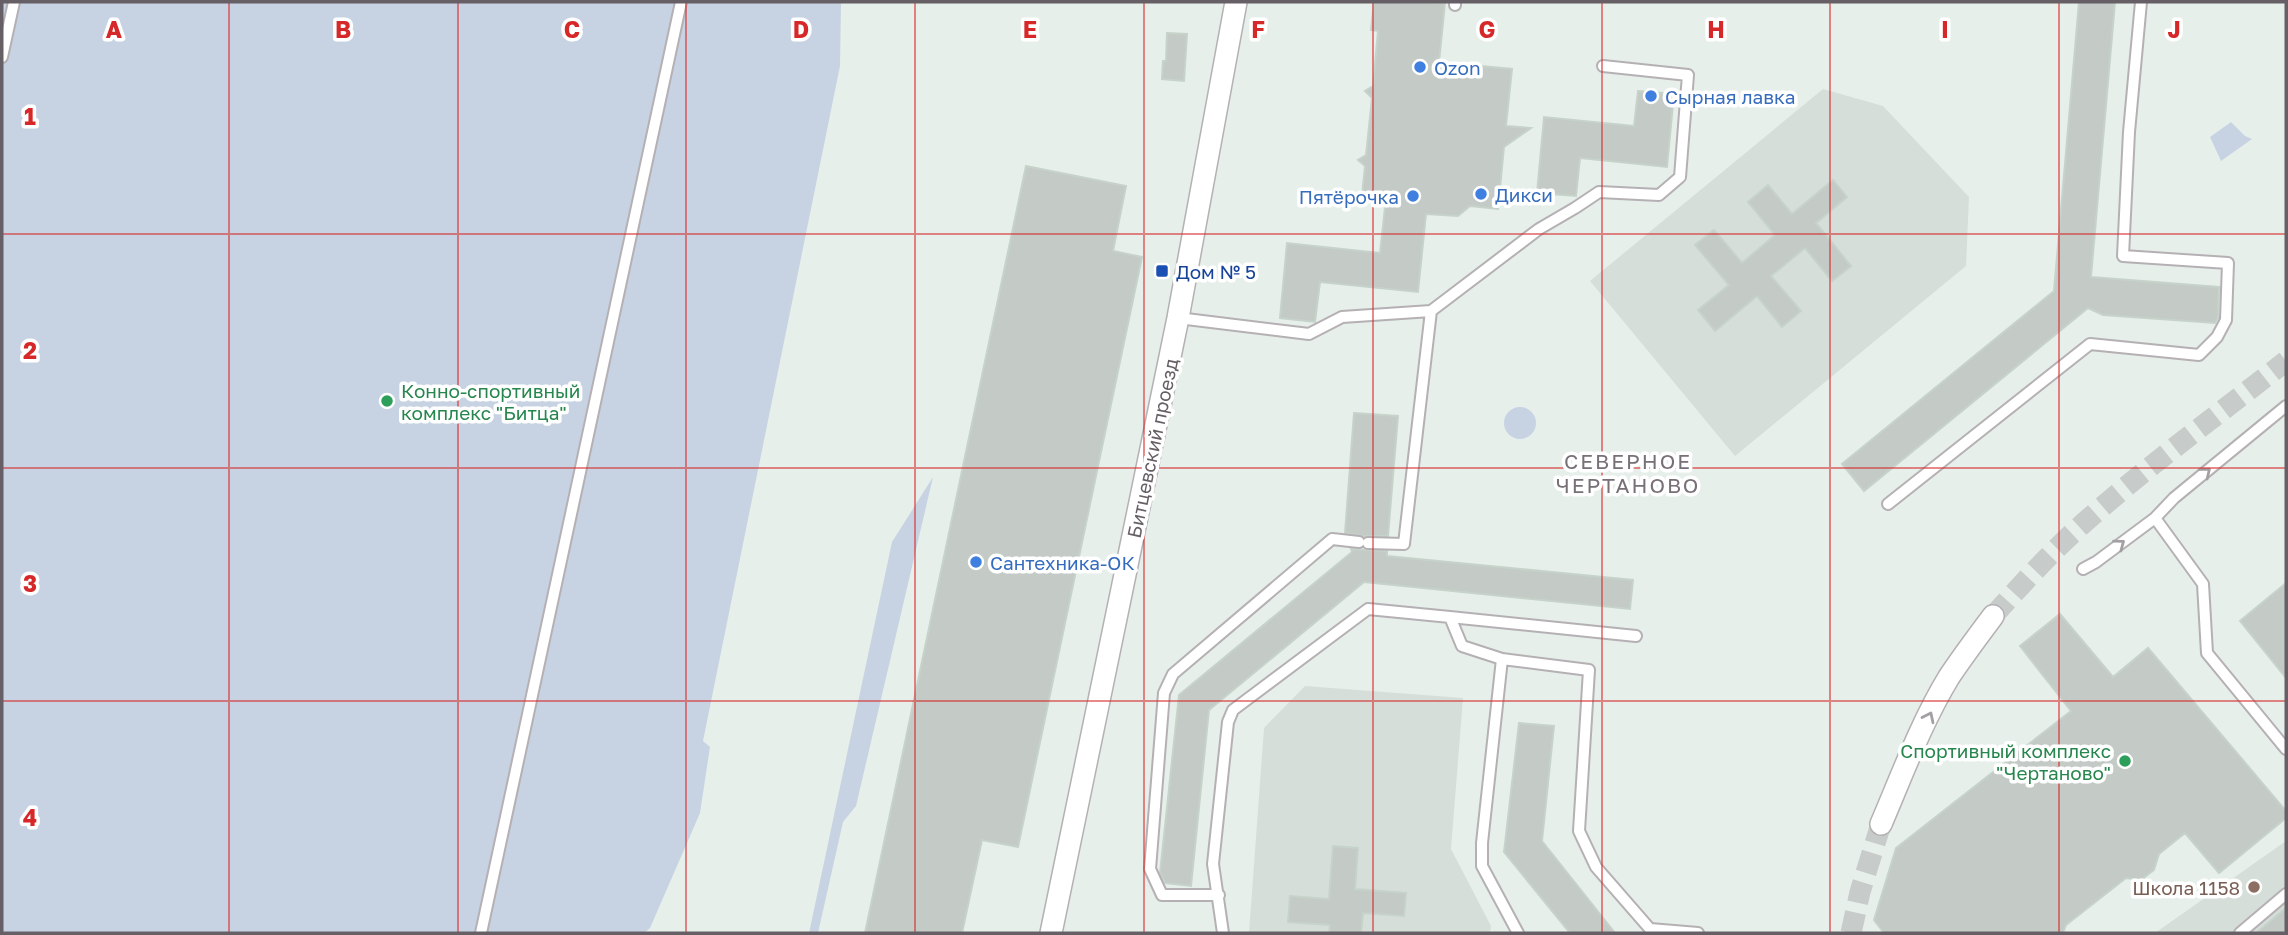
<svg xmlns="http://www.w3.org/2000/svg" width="2288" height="935" font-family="'Golos Text',sans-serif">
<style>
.education{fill:#d6ded9}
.green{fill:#c7d3e3}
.building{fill:#c4cac6;stroke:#c6d3ca;stroke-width:2}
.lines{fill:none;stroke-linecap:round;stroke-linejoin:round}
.minor-tunnel{stroke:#c7cbc9;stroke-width:21;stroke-dasharray:21 10;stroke-linecap:butt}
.service-casing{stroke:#b5b0b4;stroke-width:14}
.minor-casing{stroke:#b5b0b4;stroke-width:24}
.service{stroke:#fff;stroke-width:10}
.minor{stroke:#fff;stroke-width:21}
.oneway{stroke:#a39fa3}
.grid{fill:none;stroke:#d62828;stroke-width:2;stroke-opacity:0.55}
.shop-dot{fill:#3f7fe0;stroke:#fff;stroke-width:2.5}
.transit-dot{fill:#1a4fb4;stroke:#fff;stroke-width:2.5}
.leisure-dot{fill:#2e9e5b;stroke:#fff;stroke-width:2.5}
.education-dot{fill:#8d6e63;stroke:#fff;stroke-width:2.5}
.labels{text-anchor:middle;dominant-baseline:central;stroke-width:7;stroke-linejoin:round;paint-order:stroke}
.shop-label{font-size:19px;fill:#366cbe;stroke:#fff;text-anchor:start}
.transit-label{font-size:19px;fill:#164399;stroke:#fff;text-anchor:start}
.leisure-label{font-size:19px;fill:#27864d;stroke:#fff;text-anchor:start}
.street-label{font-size:19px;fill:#665f65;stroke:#fff}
.education-label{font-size:19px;fill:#785e54;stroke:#fff;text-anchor:end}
.neighbourhood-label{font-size:21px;letter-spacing:2px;fill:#777077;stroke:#fff}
.grid-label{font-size:23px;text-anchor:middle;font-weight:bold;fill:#d62828;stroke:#fff;stroke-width:7;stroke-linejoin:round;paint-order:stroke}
</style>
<rect width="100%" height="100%" fill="#e7efea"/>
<!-- education -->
<path class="education" d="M 1823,89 L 1883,106 L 1969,197 L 1966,266 L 1735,456 L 1590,281 Z
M 1305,686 L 1463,698 L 1451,849 L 1491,926 L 1490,933 L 1249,933 L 1264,728 Z
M 2286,841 L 2286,933 L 2155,933 Z"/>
<!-- green -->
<path class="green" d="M 2,2 L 841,2 L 840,66 L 703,741 L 710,747 L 700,813 L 650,928 L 644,933 L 2,933 Z
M 2231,122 L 2245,136 L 2252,139 L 2221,161 L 2210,137 Z
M1504 423a16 16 0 1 1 32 0a16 16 0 1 1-32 0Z
M 933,477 L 856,806 L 843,822 L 818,933 L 809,933 L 892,542 Z"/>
<!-- building -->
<path class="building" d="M 1374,2 L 1445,3 L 1439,62 L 1512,69 L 1506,126 L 1531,128 L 1504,147 L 1498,209 L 1470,206 L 1458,216 L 1426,214 L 1418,292 L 1320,282 L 1315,322 L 1280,318 L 1287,243 L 1380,253 L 1386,198 L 1362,196 L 1365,166 L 1358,160 L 1366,155 L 1372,98 L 1365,91 L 1373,86 L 1378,31 L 1371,30 Z
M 2079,2 L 2115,2 L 2091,277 L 2219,287 L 2218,318 L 2215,323 L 2103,315 L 2088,308 L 1864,491 L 1842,464 L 2054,291 Z
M 1167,33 L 1187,34 L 1184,81 L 1162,79 L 1163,61 L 1166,61 Z
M 1638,91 L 1674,94 L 1667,167 L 1580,158 L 1576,196 L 1537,193 L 1544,117 L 1634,126 Z
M 1026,166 L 1126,186 L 1113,251 L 1142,257 L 1018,847 L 982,840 L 962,933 L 865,933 Z
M 1833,180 L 1847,197 L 1816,223 L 1851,266 L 1832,281 L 1805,248 L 1771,276 L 1801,311 L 1782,327 L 1757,296 L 1715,331 L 1698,310 L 1729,285 L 1695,245 L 1714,230 L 1742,263 L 1775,235 L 1748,202 L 1768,185 L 1792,214 Z
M 1354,413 L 1398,416 L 1388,536 L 1364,536 L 1345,533 Z
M 1351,549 L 1387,551 L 1387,556 L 1633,580 L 1630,609 L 1364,582 L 1209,710 L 1191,886 L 1165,883 L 1160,873 L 1179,695 L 1352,552 Z
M 2286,583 L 2286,678 L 2240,621 Z
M 2060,614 L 2113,677 L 2148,648 L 2286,811 L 2286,818 L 2219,873 L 2185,833 L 2159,854 L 2154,870 L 2141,880 L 2126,878 L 2066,925 L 2063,933 L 1884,933 L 1874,920 L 1896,848 L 2071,711 L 2020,646 Z
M 1519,723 L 1554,726 L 1542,841 L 1615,933 L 1570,933 L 1504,852 Z
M 1333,846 L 1358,848 L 1355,889 L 1406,893 L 1404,916 L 1363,913 L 1361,933 L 1329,933 L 1330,925 L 1288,922 L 1290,896 L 1329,899 Z
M 2286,908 L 2286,933 L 2256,933 Z"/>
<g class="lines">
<!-- minor-tunnel -->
<path class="minor-tunnel" d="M 1993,616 C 2023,583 2053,550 2086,521 C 2150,464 2219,414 2286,361
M 1851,933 L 1860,892 L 1881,824"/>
<!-- service casing -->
<g class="service-casing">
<path id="service" d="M 1455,5 L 1455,2
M 2,57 L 14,2
M 1431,311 L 1539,229 L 1575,208 L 1599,192 L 1659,195 L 1680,177 L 1688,75 L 1603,66
M 1178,318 L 1309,334 L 1342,317 L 1431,311 L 1404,544 L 1368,543
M 1888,504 L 2090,344 L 2199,355 L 2217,337 L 2226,320 L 2228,263 L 2123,256 L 2129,132 L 2141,2
M 2155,518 L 2203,584 L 2207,653 L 2286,749
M 2083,569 L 2096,562 L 2155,518 L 2174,498 L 2286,406
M 1450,617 L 1636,636
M 1502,659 L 1589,670 L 1579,831 L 1596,867 L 1650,929 L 1698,933
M 1219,895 L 1162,895 L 1150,869 L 1164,693 L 1173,674 L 1332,539 L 1359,542
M 481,933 L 681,2
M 1223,933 L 1213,864 L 1228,722 L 1233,710 L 1368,609 L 1450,617 L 1462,646 L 1502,659 L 1482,843 L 1482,866 L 1518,933
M 2240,933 L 2286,894"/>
</g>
<!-- minor casing -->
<g class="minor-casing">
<path id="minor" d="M 1881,824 C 1902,775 1921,723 1949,677 C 1963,656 1978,636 1993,616
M 1051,933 L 1178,318 L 1236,2"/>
</g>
<!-- service -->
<use href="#service" class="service"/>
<!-- minor -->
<use href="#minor" class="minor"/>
</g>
<!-- one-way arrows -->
<defs><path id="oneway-chevron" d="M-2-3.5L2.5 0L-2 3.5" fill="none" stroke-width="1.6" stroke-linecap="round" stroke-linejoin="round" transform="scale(1.75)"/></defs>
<g class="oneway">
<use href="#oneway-chevron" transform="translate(2206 472) rotate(-39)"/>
<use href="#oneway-chevron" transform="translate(2120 544) rotate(-37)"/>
<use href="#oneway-chevron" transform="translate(1929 717) rotate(-64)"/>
</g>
<!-- grid -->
<path class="grid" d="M 229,2 L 229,933M 458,2 L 458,933M 686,2 L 686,933M 915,2 L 915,933M 1144,2 L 1144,933M 1373,2 L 1373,933M 1602,2 L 1602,933M 1830,2 L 1830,933M 2059,2 L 2059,933M 2,234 L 2286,234M 2,468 L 2286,468M 2,701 L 2286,701"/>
<!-- markers -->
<g class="shop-dot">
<circle cx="1420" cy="67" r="7"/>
<circle cx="1651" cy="96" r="7"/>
<circle cx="1481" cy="194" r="7"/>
<circle cx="1413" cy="196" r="7"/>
<circle cx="976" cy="562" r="7"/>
</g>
<rect class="transit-dot" x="1155" y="264" width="14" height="14" rx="3.5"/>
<g class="leisure-dot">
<circle cx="387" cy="401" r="7"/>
<circle cx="2125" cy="761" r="7"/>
</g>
<circle class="education-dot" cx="2254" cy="887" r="7"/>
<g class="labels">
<!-- shop labels -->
<g class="shop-label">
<text x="1434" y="67">Ozon</text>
<text x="1665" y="96">Сырная лавка</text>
<text x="1495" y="194">Дикси</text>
<text x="1399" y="196" text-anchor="end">Пятёрочка</text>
<text x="990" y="562">Сантехника-ОК</text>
</g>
<!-- transit labels -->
<g class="transit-label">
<text x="1176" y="271">Дом № 5</text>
</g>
<!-- leisure labels -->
<g class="leisure-label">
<text x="401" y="390">Конно-спортивный<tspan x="401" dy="22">комплекс "Битца"</tspan></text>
<text x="2111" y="750" text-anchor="end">Спортивный комплекс<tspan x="2111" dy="22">"Чертаново"</tspan></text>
</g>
<!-- street labels -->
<g class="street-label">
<text transform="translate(1152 448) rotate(-78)">Битцевский проезд</text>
</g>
<!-- education labels -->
<g class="education-label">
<text x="2240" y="887">Школа 1158</text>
</g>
<!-- neighbourhood labels -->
<g class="neighbourhood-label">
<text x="1628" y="461">СЕВЕРНОЕ<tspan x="1628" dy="24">ЧЕРТАНОВО</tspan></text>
</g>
</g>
<g class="grid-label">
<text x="114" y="38">A</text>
<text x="343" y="38">B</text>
<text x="572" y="38">C</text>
<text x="801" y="38">D</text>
<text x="1030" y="38">E</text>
<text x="1258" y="38">F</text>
<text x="1487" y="38">G</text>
<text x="1716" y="38">H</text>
<text x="1945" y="38">I</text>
<text x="2174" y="38">J</text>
<text x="30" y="125">1</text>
<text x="30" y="359">2</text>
<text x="30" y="592">3</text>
<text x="30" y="826">4</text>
</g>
<!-- border -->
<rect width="2288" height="935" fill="none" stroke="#665f65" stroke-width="7"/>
</svg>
